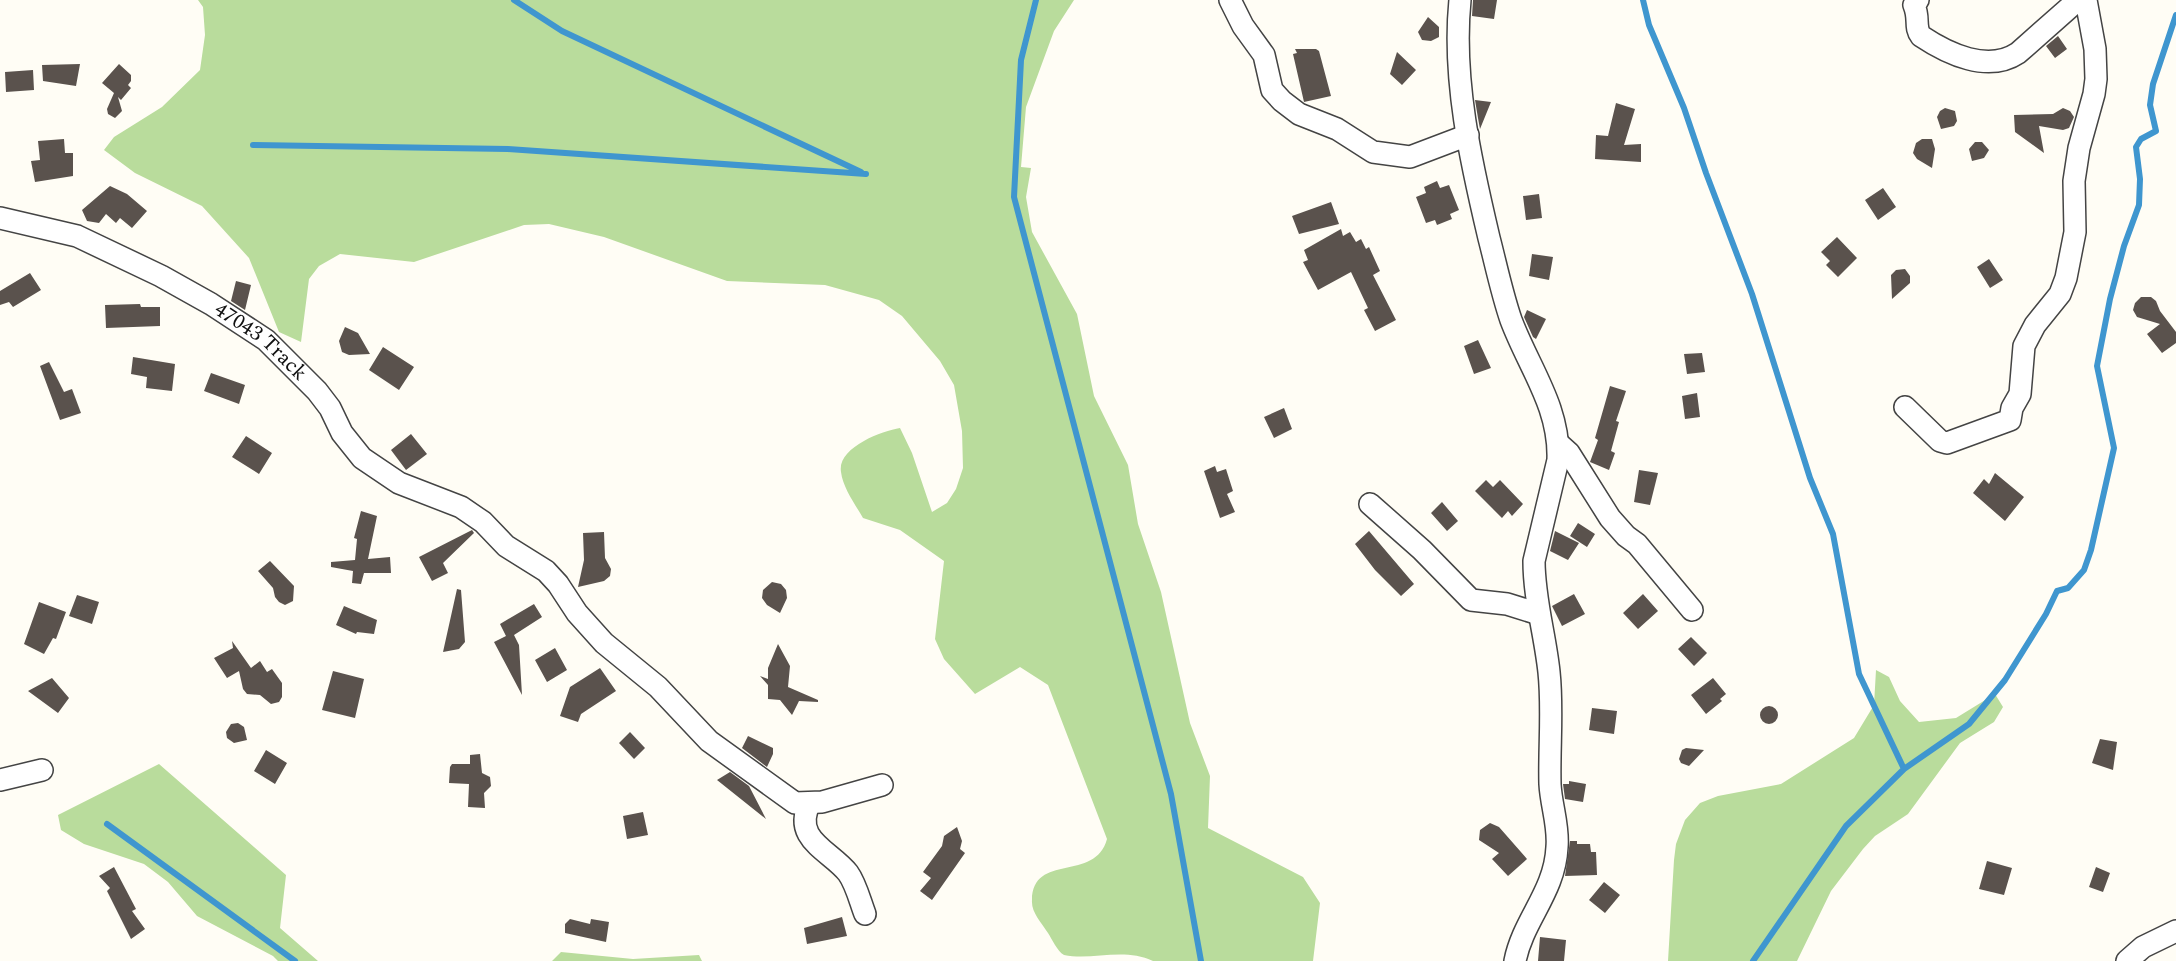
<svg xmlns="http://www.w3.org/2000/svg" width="2176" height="961" font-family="Spectral,serif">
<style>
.forest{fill:#b9dc9c}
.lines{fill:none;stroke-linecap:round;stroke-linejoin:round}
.stream{stroke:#3f96cf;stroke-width:6}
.building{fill:#5a524d}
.minor-casing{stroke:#444;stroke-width:24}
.minor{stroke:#fff;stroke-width:21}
.labels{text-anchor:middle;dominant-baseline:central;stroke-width:7;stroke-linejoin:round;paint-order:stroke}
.street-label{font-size:21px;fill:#111;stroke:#fff}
</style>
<rect width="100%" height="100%" fill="#fffdf5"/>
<!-- forest -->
<path class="forest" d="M 198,0 L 1074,0 L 1054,31 L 1026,107 L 1021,167 L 1031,168 L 1026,197 L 1032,232 L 1077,314 L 1094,396 L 1128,465 L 1138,524 L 1161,592 L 1190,723 L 1210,776 L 1208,828 L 1303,877 L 1320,903 L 1313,961 L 1153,961 C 1123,947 1092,961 1064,955 C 1057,951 1052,939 1048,933 C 1041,922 1031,912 1032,900 C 1033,852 1095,883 1107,839 L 1048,685 L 1020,667 L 975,694 L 944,659 L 935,639 L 944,561 L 900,530 L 863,518 C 855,504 843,488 841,472 C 837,448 881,431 900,428 L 912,453 L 932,512 L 947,503 L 956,489 L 963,468 L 962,431 L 954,385 L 940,361 L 902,316 L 879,300 L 825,285 L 727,281 L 604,237 L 549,224 L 524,225 L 414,262 L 340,254 L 319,266 L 309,279 L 301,342 L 279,332 L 249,258 L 202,206 L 135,173 L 104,150 L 114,137 L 162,107 L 200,70 L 205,35 L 203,7 Z
M 1876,670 L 1889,677 L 1900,701 L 1919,722 L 1956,718 L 1995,694 L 2003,707 L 1994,722 L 1960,743 L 1908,814 L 1875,836 L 1863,849 L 1831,891 L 1797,961 L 1668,961 L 1674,860 L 1676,844 L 1685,820 L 1700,803 L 1718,796 L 1781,784 L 1854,738 L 1874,705 Z
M 159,764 L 286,875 L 280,928 L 318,961 L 278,961 L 273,956 L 197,916 L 168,882 L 144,864 L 84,844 L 61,830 L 58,815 Z
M 561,952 L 633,959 L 699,955 L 702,961 L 552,961 Z"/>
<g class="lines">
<!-- stream -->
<path class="stream" d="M 514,0 L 562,31 L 861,172
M 1036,0 L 1021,60 L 1014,197 L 1171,794 L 1201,961
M 1643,0 L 1649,25 L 1684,108 L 1706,173 L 1752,294 L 1810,478 L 1833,534 L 1859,674 L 1904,769
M 253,145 L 508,149 L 866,174
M 107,824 L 295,961
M 1753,961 L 1846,826 L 1904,769 L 1969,724 L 2005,680 L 2046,614 L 2057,591 L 2068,588 L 2084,570 L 2091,550 L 2114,448 L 2097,366 L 2110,299 L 2124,246 L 2139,205 L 2140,179 L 2136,147 L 2141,139 L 2156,131 L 2150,105 L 2153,84 L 2176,15"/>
</g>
<!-- building -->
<path class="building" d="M 1473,0 L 1497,0 L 1494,19 L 1472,16 Z
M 1428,17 L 1439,27 L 1439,37 L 1431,41 L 1422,40 L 1418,32 Z
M 2058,36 L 2067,49 L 2055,58 L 2046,46 Z
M 1295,49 L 1316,49 L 1319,51 L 1331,96 L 1304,102 L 1293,54 L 1297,53 Z
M 1397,52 L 1416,70 L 1402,85 L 1390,74 Z
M 80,64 L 76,86 L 43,81 L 42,65 Z
M 119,64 L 131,75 L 131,81 L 128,85 L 131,88 L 121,100 L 118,97 L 122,111 L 115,118 L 108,114 L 107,109 L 114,93 L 102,83 Z
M 33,70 L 34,90 L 6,92 L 5,72 Z
M 1475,100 L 1491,102 L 1480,129 L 1478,118 Z
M 1616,103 L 1635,109 L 1624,145 L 1641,144 L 1641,162 L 1595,159 L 1596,135 L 1608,136 Z
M 1945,108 L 1955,111 L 1957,121 L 1954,126 L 1941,129 L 1937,117 L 1940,111 Z
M 2063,108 L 2070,111 L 2074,117 L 2069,128 L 2063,130 L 2039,126 L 2044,153 L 2015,132 L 2014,115 L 2053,114 Z
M 64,139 L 65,153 L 73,153 L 73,176 L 35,182 L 31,161 L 40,160 L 38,141 Z
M 1922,139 L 1932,139 L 1935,149 L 1932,168 L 1917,159 L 1913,153 L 1916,143 Z
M 1975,142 L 1982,142 L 1989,150 L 1984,158 L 1972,161 L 1969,149 Z
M 1437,181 L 1440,188 L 1449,185 L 1459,210 L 1450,214 L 1452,219 L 1437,225 L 1435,220 L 1426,223 L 1416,197 L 1426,193 L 1424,187 Z
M 110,186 L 127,194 L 147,211 L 132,228 L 120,218 L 116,223 L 106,214 L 99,223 L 87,221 L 82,210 Z
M 1883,188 L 1896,207 L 1878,220 L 1865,200 Z
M 1539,194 L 1542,218 L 1526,220 L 1523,196 Z
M 1331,202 L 1339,224 L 1299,234 L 1292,216 Z
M 1341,229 L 1343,236 L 1350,232 L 1356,242 L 1361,239 L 1366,249 L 1369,247 L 1380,271 L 1373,275 L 1396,320 L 1375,331 L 1364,310 L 1368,308 L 1351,272 L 1318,290 L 1303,262 L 1308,260 L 1304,250 Z
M 1837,237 L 1857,258 L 1838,277 L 1826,265 L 1830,261 L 1821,252 Z
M 1532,254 L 1553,257 L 1549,280 L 1529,276 Z
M 1989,259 L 2003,280 L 1990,288 L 1977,267 Z
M 1905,269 L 1910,276 L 1910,283 L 1892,299 L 1891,275 L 1896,270 Z
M 30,273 L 41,290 L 13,307 L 9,302 L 0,305 L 0,291 Z
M 236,281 L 251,285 L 245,310 L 231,301 Z
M 2141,297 L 2151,297 L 2156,301 L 2160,311 L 2176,332 L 2176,343 L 2162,353 L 2147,334 L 2160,324 L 2137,317 L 2133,310 L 2135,303 Z
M 140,304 L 141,307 L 160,307 L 160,326 L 106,328 L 105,305 Z
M 1527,310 L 1546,319 L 1536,339 L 1533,337 L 1524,317 Z
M 345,327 L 358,333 L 370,354 L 349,355 L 342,352 L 339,341 Z
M 1478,340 L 1491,368 L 1474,374 L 1464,346 Z
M 383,347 L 414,367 L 399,390 L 369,370 Z
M 1702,353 L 1705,372 L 1687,374 L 1684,354 Z
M 133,357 L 175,364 L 172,391 L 146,388 L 147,377 L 131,374 Z
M 49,362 L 64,392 L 72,389 L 81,413 L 60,420 L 40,366 Z
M 211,373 L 245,385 L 239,404 L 204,391 Z
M 1610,386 L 1626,391 L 1616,421 L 1619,422 L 1611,451 L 1615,453 L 1609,470 L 1590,462 L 1598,440 L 1595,438 Z
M 1697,393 L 1700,417 L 1685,419 L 1682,396 Z
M 1284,408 L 1292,429 L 1274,438 L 1264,417 Z
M 411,434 L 427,454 L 406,470 L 391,450 Z
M 246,436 L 272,453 L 259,474 L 232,457 Z
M 1215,466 L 1217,472 L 1226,469 L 1233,491 L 1227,494 L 1235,512 L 1220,518 L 1204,471 Z
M 1639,470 L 1658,473 L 1650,505 L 1634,502 Z
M 1995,473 L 2024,497 L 2005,521 L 1973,493 L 1984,479 L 1989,484 Z
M 1486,480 L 1493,487 L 1500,480 L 1523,504 L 1512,516 L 1508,511 L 1502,518 L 1475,491 Z
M 1442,502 L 1458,521 L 1447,531 L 1431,513 Z
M 361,511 L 377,516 L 368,559 L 390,557 L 391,573 L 364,573 L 361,584 L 352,583 L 353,571 L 331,567 L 331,562 L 355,560 L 357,539 L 354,538 Z
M 1578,523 L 1595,534 L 1587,547 L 1570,536 Z
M 472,530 L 474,533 L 443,563 L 448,573 L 432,581 L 419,557 Z
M 1369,531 L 1414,584 L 1401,596 L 1375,570 L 1355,544 Z
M 1555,531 L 1579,543 L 1568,560 L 1550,551 Z
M 604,532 L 605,558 L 611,569 L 610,576 L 604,581 L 578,587 L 584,560 L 583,533 Z
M 270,561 L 294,586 L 293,601 L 285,605 L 279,602 L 275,597 L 273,588 L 258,571 Z
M 772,582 L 781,584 L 786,590 L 787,598 L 780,613 L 767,605 L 762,598 L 763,590 Z
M 457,589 L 461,590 L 465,642 L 459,649 L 443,652 Z
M 1574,594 L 1585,614 L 1562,626 L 1552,606 Z
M 1643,594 L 1658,611 L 1638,629 L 1623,613 Z
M 77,595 L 99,602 L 92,624 L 69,616 Z
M 39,602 L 66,612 L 56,639 L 53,638 L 44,654 L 24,644 Z
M 534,604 L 542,617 L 514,635 L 519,645 L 522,695 L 494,642 L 506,636 L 500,624 Z
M 344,606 L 377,620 L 374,634 L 357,632 L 356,634 L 336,625 Z
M 1691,637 L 1707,653 L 1694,666 L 1678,649 Z
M 232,641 L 251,668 L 260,661 L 267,672 L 272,669 L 282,683 L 282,697 L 279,702 L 271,704 L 260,695 L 247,694 L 243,689 L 239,671 L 227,678 L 214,658 L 233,648 Z
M 778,644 L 790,666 L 788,687 L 818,700 L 818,702 L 799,701 L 792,715 L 780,700 L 768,699 L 768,685 L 760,676 L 768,679 L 768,668 Z
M 555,648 L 567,670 L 547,682 L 535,660 Z
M 600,668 L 616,691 L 581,714 L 578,722 L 560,716 L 570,687 Z
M 333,671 L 364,679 L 355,718 L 322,710 Z
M 52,678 L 69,698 L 58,713 L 28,691 Z
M 1713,678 L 1726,694 L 1720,699 L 1722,701 L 1706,714 L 1691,695 Z
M1760 715a9 9 0 1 1 18 0a9 9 0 1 1-18 0Z
M 1592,708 L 1617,711 L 1614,734 L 1589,730 Z
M 238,723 L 244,727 L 247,740 L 234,743 L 227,738 L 226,732 L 231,724 Z
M 630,732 L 645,748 L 634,759 L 619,743 Z
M 748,736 L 773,748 L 773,754 L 767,767 L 742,748 Z
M 2100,739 L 2117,742 L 2113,770 L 2092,763 Z
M 1686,748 L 1704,750 L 1689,766 L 1681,763 L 1679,759 L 1682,750 Z
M 266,750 L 287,763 L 275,784 L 254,771 Z
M 480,754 L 482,773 L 490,777 L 491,786 L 484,793 L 485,808 L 468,807 L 469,784 L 449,783 L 450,767 L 452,764 L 470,764 L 470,755 Z
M 730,772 L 749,786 L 766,819 L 717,780 Z
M 1569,781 L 1586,784 L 1583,802 L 1565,799 L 1563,784 L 1569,784 Z
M 643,812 L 648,835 L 627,839 L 623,816 Z
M 1490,823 L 1499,827 L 1527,859 L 1508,876 L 1492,859 L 1499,853 L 1479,840 L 1480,830 Z
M 957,827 L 962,841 L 960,849 L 965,853 L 932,900 L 920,891 L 931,878 L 923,872 L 942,846 L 944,836 Z
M 1570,841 L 1577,841 L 1577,844 L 1590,844 L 1591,852 L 1596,852 L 1597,875 L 1565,876 Z
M 1987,861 L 2012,868 L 2004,895 L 1979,889 Z
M 114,867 L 136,909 L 132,911 L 145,929 L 131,939 L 107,891 L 110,888 L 99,876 Z
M 2096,867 L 2110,873 L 2103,892 L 2089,887 Z
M 1604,882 L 1620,895 L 1605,913 L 1589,900 Z
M 842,917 L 847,936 L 807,944 L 804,928 Z
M 570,919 L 590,924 L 591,919 L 609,922 L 606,942 L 565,933 L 565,924 Z
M 1540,937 L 1566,940 L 1564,961 L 1538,961 Z"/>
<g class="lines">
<!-- minor casing -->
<g class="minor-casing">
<g id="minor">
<path d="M 1230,0 L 1243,26 L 1264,55 L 1272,90 L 1282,101 L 1299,114 L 1337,129 L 1373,152 L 1410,157 L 1468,135"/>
<path d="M 1460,0 C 1452,79 1471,162 1489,238 C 1496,265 1502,294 1511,320 C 1529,368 1560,407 1558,460 L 1534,561 C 1534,599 1545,634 1549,672 C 1553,709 1549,747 1550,784 C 1551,805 1559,826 1557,847 C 1555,892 1523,920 1515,961"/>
<path d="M 1918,0 L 1914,5 C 1920,19 1914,27 1921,36 C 1948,54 1988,73 2018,53 L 2078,0"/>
<path id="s1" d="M 0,218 L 77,236 L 161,276 L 211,304 L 266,340 L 317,391 L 330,408 L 342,433 L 362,458 L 399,483 L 461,507 L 483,522 L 506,546 L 546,571 L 558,584 L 577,613 L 604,643 L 658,687 L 709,741 L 795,803 L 822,802 L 882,785"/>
<path d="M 1905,407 L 1940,441 L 1947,443 L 2010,420 L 2012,408 L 2020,394 L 2024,346 L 2035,325 L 2060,294 L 2066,278 L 2075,232 L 2074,181 L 2079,148 L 2094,94 L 2096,79 L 2095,49 L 2086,0"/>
<path d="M 1559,444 L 1569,453 L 1610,518 L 1626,536 L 1637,544 L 1692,610"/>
<path d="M 1370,504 L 1422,550 L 1471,600 L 1507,604 L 1539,614"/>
<path d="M 0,780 L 42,770"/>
<path d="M 810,803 C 791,839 831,851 848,873 C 856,884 860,901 865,914"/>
<path d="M 2127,961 L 2143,947 L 2176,931"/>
</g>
</g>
<!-- minor -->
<use href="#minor" class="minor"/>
</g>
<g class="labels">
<!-- street labels -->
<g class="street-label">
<text stroke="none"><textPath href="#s1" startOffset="292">47043 Track</textPath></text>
</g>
</g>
</svg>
